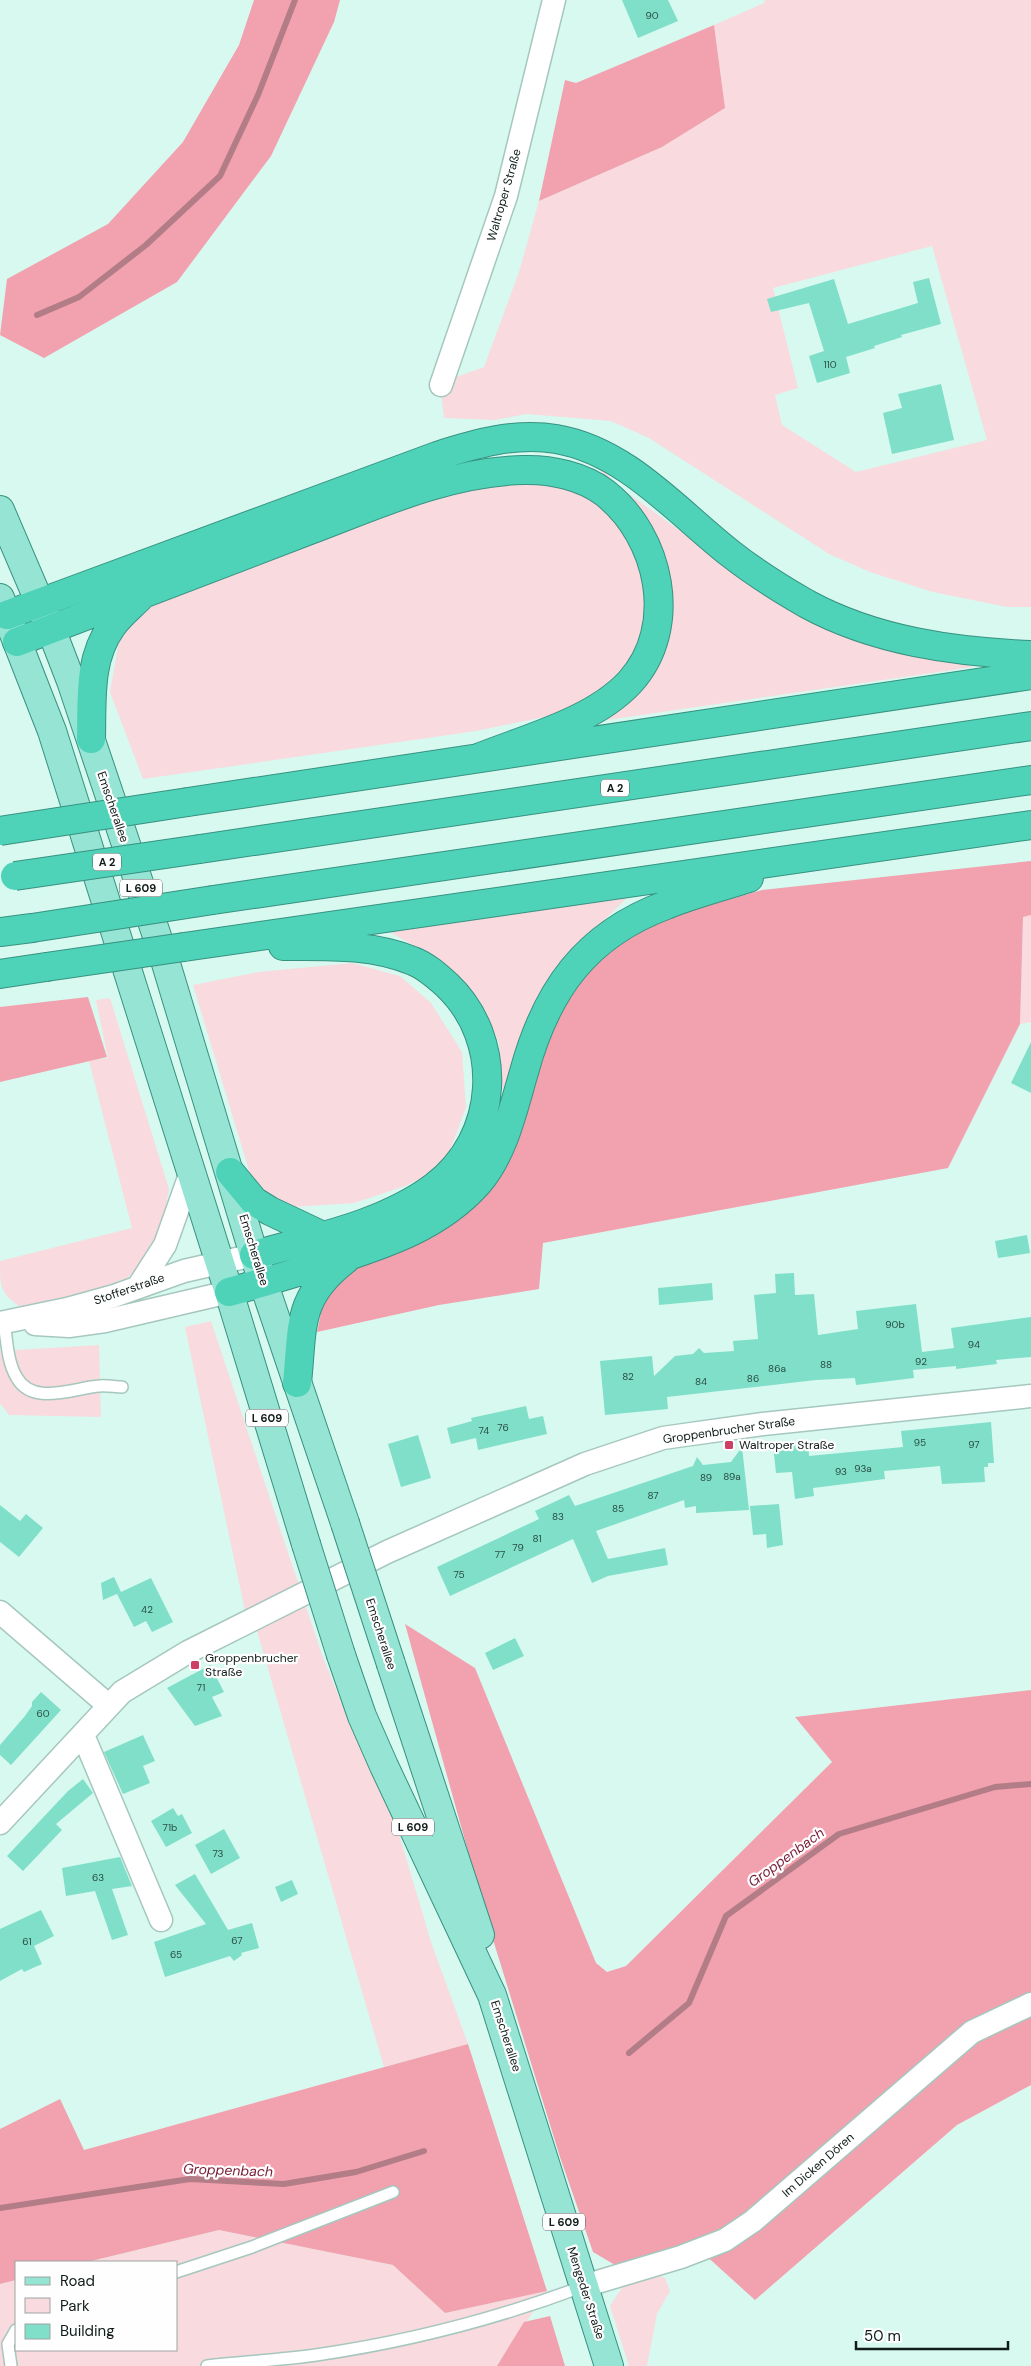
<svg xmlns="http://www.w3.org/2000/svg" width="1031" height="2366" font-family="'DM Sans',sans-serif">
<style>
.green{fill:#f9dade;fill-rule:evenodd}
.forest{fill:#f2a1af}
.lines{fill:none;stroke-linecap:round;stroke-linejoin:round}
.stream{stroke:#b27d86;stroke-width:6}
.building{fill:#7fdfc9}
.lane-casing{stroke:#a6c7be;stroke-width:14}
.street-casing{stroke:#a6c7be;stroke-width:25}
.primary-casing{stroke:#389280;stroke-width:30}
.highway-casing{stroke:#389280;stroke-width:30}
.lane{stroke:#fff;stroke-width:11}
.street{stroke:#fff;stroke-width:22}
.primary{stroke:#95e4d4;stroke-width:28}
.highway{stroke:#4ed2b8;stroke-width:28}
.primary-bridge-casing{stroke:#389280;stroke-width:30;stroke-linecap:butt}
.highway-bridge-casing{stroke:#389280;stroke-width:30;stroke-linecap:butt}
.primary-bridge{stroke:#95e4d4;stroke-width:28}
.highway-bridge{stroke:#4ed2b8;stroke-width:28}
.poi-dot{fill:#ce3f66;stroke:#fefefe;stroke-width:2}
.labels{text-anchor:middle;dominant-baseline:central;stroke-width:4.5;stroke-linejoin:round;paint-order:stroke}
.number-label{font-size:10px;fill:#2b4d45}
.shield{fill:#fefefe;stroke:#57605e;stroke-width:1}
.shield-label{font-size:11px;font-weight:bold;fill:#0f1c19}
.street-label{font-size:12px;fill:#0f1c19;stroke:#fefefe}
.poi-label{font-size:12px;fill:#0f1c19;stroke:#fefefe;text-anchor:start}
.water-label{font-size:14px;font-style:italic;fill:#781b36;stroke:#fefefe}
</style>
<rect width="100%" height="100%" fill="#d8f9f0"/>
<!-- green -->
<path class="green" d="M 765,0 L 1031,0 L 1031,607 L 1007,607 L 933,592 L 870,572 L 829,554 L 649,438 L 611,421 L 527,414 L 495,420 L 444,418 L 440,383 L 484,367 L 519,272 L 539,201 L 662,147 L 725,108 L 714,25 L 764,3 ZM 932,246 L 987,440 L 856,472 L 782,425 L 775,395 L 798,388 L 773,288 Z
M 601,469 L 622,489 L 758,587 L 973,667 L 593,722 L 573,711 L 476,731 L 143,779 L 110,692 L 121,630 L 151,595 L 486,472 L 604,491 Z
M 637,888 L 591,933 L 515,1078 L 503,1094 L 499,1043 L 484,1009 L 462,980 L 428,954 L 376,924 Z
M 1031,915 L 1031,1022 L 1020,1024 L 1023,916 Z
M 352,963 L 400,976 L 431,1003 L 462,1052 L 466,1107 L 449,1153 L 428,1175 L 405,1186 L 354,1203 L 292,1207 L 254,1187 L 193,985 L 258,972 Z
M 110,998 L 169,1189 L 161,1232 L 147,1259 L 125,1280 L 98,1292 L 22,1308 C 0,1293 0,1288 0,1261 L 132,1228 L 89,1061 L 108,1058 L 96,1000 Z
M 211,1321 L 321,1652 L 347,1717 L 396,1824 L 431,1942 L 468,2044 L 384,2067 L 255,1624 L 245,1611 L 185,1327 Z
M 99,1345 L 101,1417 L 9,1415 L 0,1403 L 0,1351 Z
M 219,2230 L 393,2265 L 445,2313 L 547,2291 L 497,2366 L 0,2366 L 0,2284 L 16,2280 L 16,2350 L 176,2350 L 176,2262 L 87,2262 Z
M 655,2274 L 665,2278 L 670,2291 L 657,2314 L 647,2366 L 629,2366 L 610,2306 L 625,2283 Z"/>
<!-- forest -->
<path class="forest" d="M 254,0 L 340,0 L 334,22 L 271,156 L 177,282 L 44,358 L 0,335 L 7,279 L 108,224 L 183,142 L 239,45 Z
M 714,25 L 725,108 L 662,147 L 539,201 L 565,80 L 576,83 Z
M 1031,861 L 1031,915 L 1023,917 L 1020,1024 L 948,1168 L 543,1243 L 539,1289 L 439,1305 L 317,1332 L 324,1298 L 355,1269 L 394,1252 L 447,1225 L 487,1194 L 510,1157 L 559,1011 L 579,979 L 607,949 L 668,917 L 762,890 Z
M 88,997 L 107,1057 L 0,1082 L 0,1007 Z
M 405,1624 L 475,1668 L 596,1963 L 607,1972 L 626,1966 L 832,1762 L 795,1717 L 1031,1690 L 1031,2085 L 957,2125 L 755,2300 L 692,2243 L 615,2265 L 593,2252 L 560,2157 L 487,1920 Z
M 468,2044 L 547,2291 L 445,2313 L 393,2265 L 219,2230 L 87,2262 L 16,2262 L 16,2280 L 0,2284 L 0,2129 L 60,2099 L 84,2150 Z
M 550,2316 L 565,2366 L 497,2366 L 524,2322 Z"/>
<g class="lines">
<!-- stream -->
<path class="stream" d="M 37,315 L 79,297 L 146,245 L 220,176 L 258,95 L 295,0
M 629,2053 L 689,2003 L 726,1916 L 839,1834 L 995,1787 L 1031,1784
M 0,2208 L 190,2179 L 284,2184 L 356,2172 L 424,2151"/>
</g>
<!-- building -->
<path class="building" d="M 622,0 L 668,0 L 678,21 L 638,38 Z
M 929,278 L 941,324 L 901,335 L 902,337 L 874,346 L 875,348 L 846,357 L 850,373 L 817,383 L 809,356 L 824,351 L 809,303 L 771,312 L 767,299 L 834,279 L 848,324 L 918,303 L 913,282 Z
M 941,384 L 954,440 L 892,454 L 883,413 L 902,408 L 898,394 Z
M 1031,1042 L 1031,1093 L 1011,1083 Z
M 1027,1235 L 1030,1253 L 998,1258 L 995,1241 Z
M 794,1273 L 795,1295 L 814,1294 L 818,1335 L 858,1329 L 856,1311 L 916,1304 L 922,1352 L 954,1348 L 951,1328 L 1031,1317 L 1031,1357 L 996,1360 L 997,1364 L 956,1369 L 956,1366 L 913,1370 L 914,1378 L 856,1385 L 855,1378 L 816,1380 L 667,1397 L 668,1409 L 605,1415 L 600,1361 L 652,1356 L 654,1376 L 675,1356 L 693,1354 L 699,1348 L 704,1353 L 734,1351 L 733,1341 L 758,1339 L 754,1295 L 776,1293 L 775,1274 Z
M 712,1283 L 713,1300 L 659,1305 L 658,1288 Z
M 526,1406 L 529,1419 L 543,1416 L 547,1434 L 478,1450 L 476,1438 L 451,1444 L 447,1428 L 472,1421 L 471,1418 Z
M 991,1422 L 994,1463 L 988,1463 L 988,1467 L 984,1467 L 985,1482 L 942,1484 L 940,1466 L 884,1471 L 885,1479 L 813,1488 L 814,1496 L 795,1499 L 792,1472 L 776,1473 L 773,1445 L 808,1441 L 809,1456 L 903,1447 L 901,1431 Z
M 418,1435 L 431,1478 L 401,1487 L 388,1444 Z
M 742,1447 L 749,1510 L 696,1513 L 696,1506 L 685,1508 L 684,1500 L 596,1531 L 608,1559 L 665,1548 L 668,1565 L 608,1576 L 592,1583 L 573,1539 L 450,1596 L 437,1567 L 539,1519 L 535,1511 L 569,1495 L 575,1506 L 693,1466 L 697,1457 L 703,1465 L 731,1462 Z
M 779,1504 L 783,1545 L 767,1548 L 766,1534 L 753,1535 L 750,1506 Z
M 0,1505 L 20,1521 L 26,1514 L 43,1528 L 19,1557 L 0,1542 Z
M 114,1577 L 121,1592 L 151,1578 L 173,1622 L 152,1632 L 146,1621 L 134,1627 L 117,1594 L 119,1593 L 103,1600 L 101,1583 Z
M 515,1638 L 524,1656 L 493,1670 L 485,1653 Z
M 210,1665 L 224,1692 L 212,1697 L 222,1716 L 195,1726 L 167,1688 Z
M 41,1692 L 61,1710 L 11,1765 L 0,1755 L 0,1745 L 25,1716 L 32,1706 L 32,1702 Z
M 143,1735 L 155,1761 L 143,1766 L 150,1783 L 123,1794 L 104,1752 Z
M 83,1779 L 93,1793 L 56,1824 L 62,1830 L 23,1871 L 7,1856 L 68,1791 Z
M 173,1808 L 178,1816 L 182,1814 L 192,1833 L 166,1847 L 151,1821 Z
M 224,1829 L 240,1858 L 211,1874 L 195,1845 Z
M 120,1857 L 132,1886 L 112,1889 L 128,1935 L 112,1940 L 95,1891 L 66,1896 L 62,1868 Z
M 195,1874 L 228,1930 L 252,1923 L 259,1948 L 241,1953 L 242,1955 L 234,1961 L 230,1956 L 165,1977 L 154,1942 L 206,1924 L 175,1885 Z
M 292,1880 L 298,1894 L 281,1902 L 275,1887 Z
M 41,1910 L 54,1936 L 34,1946 L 42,1964 L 24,1972 L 22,1969 L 0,1981 L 0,1929 Z"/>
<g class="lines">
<!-- lane casing -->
<g class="lane-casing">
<path id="lane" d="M 4,1322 C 7,1340 7,1362 17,1378 C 33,1406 74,1388 99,1386 C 107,1385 115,1387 122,1387
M 176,2272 L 252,2247 L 393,2192
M 11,2366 L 8,2344 L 16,2330
M 207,2366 C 243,2362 280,2360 316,2355 C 406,2342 499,2318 584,2286"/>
</g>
<!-- street casing -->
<g class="street-casing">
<path id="street" d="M 441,385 L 506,196 L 554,0
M 138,1287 L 165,1245 L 191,1172
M 0,1323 L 67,1309 L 114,1296 L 184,1271 L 254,1255
M 35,1324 L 69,1326 L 105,1321 L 229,1292
M 0,1612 L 108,1705
M 83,1735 L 161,1920
M 0,1823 L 122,1692 L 188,1652 L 387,1552 L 585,1464 L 663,1438 L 677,1436 L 763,1424 L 1031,1396
M 584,2286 L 681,2257 L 725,2240 L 753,2221 L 972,2032 L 1031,2004"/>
</g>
<!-- primary casing -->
<g class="primary-casing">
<path id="primary" d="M 0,510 L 51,629 L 71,681 L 164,957 L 254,1255 L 345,1523
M 0,598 L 52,731 L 229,1292 L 306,1544
M 341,1655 L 362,1716 L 384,1766 L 492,1995 L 609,2366
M 391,1664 L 480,1935"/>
</g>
<!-- highway casing -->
<g class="highway-casing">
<path id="highway" d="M 7,615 L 437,456 C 474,444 516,432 556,439 C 627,451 677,512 731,554 C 755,573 781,589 807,604 C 875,641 955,652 1031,655
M 17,642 C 114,604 212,567 310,530 C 379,504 448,472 523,470 C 550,469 583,476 605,493 C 660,536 680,627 630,682 C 594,721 528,738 478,758
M 91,739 C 92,700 88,659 112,626 C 119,616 130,607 139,598
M 188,802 L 1031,675
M 200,849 L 1031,726
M 213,900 L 1031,780
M 0,932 L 32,928
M 184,947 L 1031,825
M 0,974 L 46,967
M 230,1172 L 254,1201 L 270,1211 L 323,1236
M 254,1255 C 314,1238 383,1225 434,1187 C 500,1138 505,1040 447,985 C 437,976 426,966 413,961 C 372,944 327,946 283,946
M 229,1292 C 262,1283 295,1273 327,1263 C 382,1245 438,1228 478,1183 C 504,1153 513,1109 524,1072 C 546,991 585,935 666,905 C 693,894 721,887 749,878
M 297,1383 C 303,1327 296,1298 345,1260"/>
</g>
<!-- lane -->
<use href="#lane" class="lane"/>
<!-- street -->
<use href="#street" class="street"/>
<!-- primary -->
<use href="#primary" class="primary"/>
<!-- highway -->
<use href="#highway" class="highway"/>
<!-- primary-bridge casing -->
<g class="primary-bridge-casing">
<path id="primary-bridge" d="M 345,1523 L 391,1664
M 306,1544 L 341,1655"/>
</g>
<!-- highway-bridge casing -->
<g class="highway-bridge-casing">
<path id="highway-bridge" d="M 0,831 L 188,802
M 15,876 L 200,849
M 32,928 L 213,900
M 46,967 L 184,947"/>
</g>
<!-- primary-bridge -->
<use href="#primary-bridge" class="primary-bridge"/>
<!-- highway-bridge -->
<use href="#highway-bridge" class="highway-bridge"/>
</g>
<!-- markers -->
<g class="poi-dot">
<rect x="724" y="1440" width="10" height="10" rx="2.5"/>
<rect x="190" y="1660" width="10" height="10" rx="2.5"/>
</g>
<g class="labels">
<!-- number labels -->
<g class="number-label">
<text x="652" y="15">90</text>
<text x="830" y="364">110</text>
<text x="895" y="1324">90b</text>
<text x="974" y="1344">94</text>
<text x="921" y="1361">92</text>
<text x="826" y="1364">88</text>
<text x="777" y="1368">86a</text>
<text x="628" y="1376">82</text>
<text x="753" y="1378">86</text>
<text x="701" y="1381">84</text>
<text x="503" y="1427">76</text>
<text x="484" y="1430">74</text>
<text x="920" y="1442">95</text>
<text x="974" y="1444">97</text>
<text x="863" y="1468">93a</text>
<text x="841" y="1471">93</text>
<text x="732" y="1476">89a</text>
<text x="706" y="1477">89</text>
<text x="653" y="1495">87</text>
<text x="618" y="1508">85</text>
<text x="558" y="1516">83</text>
<text x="537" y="1538">81</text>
<text x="518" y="1547">79</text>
<text x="500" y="1554">77</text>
<text x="459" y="1574">75</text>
<text x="147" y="1609">42</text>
<text x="201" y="1687">71</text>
<text x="43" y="1713">60</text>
<text x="170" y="1827">71b</text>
<text x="218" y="1853">73</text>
<text x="98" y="1877">63</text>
<text x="237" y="1940">67</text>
<text x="27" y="1941">61</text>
<text x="176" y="1954">65</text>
</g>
<!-- shield labels -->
<g class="shield">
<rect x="601" y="779.5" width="28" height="17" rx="4"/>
<rect x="93" y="853.5" width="28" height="17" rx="4"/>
<rect x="120" y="879.5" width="42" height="17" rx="4"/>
<rect x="246" y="1409.5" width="42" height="17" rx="4"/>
<rect x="392" y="1818.5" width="42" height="17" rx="4"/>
<rect x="543" y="2213.5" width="42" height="17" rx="4"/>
</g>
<g class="shield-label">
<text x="615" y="788">A 2</text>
<text x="107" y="862">A 2</text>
<text x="141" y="888">L 609</text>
<text x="267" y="1418">L 609</text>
<text x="413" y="1827">L 609</text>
<text x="564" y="2222">L 609</text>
</g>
<!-- street labels -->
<g class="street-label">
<text transform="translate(504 195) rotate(-74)">Waltroper Straße</text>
<text transform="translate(113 807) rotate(71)">Emscherallee</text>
<text transform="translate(254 1250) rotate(73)">Emscherallee</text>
<text transform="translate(129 1289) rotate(-19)">Stofferstraße</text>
<text transform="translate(729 1430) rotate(-8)">Groppenbrucher Straße</text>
<text transform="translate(381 1634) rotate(72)">Emscherallee</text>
<text transform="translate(506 2036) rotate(72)">Emscherallee</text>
<text transform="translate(818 2165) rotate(-41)">Im Dicken Dören</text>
<text transform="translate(586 2293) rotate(72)">Mengeder Straße</text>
</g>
<!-- poi labels -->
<g class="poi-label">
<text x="739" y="1445">Waltroper Straße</text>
<text x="205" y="1658">Groppenbrucher<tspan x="205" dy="14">Straße</tspan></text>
</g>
<!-- water labels -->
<g class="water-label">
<text transform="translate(786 1857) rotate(-36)">Groppenbach</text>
<text transform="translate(228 2170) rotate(2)">Groppenbach</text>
</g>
</g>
<!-- legend -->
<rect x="15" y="2261" width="162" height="90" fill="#fefefe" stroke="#9ea4a2"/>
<rect x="25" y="2277" width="25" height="8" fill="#95e4d4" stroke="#9ea4a2"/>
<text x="60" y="2286" font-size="15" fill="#0f1c19">Road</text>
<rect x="25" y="2298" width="25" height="15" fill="#f9dade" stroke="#9ea4a2"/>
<text x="60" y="2311" font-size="15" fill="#0f1c19">Park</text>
<rect x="25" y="2324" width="25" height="15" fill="#7fdfc9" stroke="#9ea4a2"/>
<text x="60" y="2336" font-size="15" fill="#0f1c19">Building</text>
<!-- scale -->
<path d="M856 2341v8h152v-8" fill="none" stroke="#0f1c19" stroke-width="2.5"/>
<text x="864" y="2341" font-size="15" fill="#0f1c19" stroke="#fefefe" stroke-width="4" paint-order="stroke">50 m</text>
</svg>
